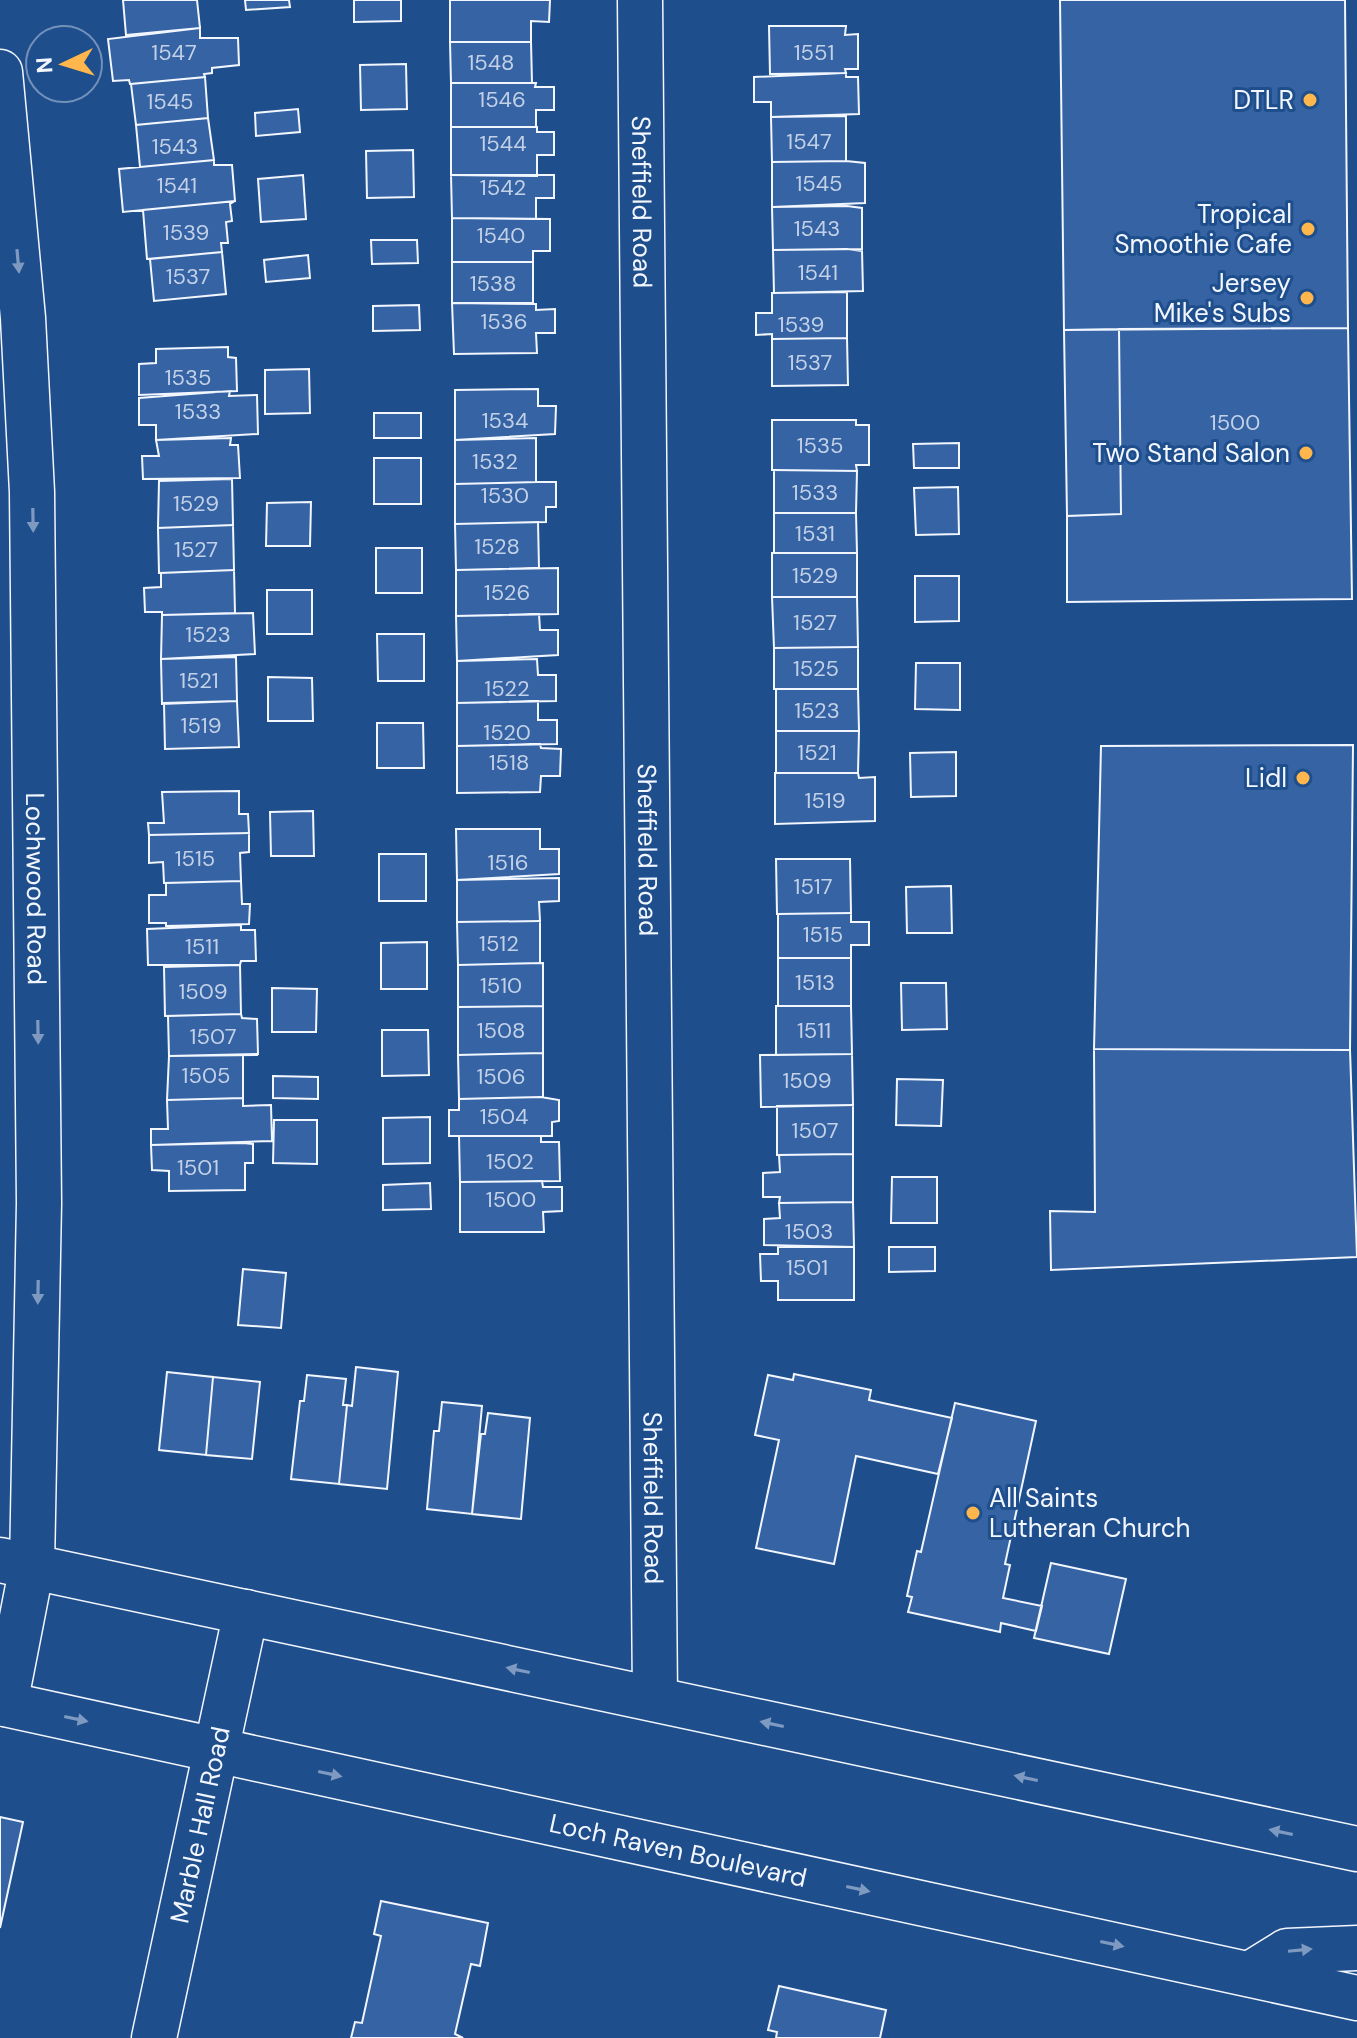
<svg xmlns="http://www.w3.org/2000/svg" width="1357" height="2038" font-family="'DM Sans',sans-serif">
<style>
.building{fill:#3563a3;stroke:#f2f6ff;stroke-width:2}
.lines{fill:none;stroke-linecap:round;stroke-linejoin:round}
.minor-casing{stroke:#f2f6ff;stroke-width:47}
.major-casing{stroke:#f2f6ff;stroke-width:47}
.minor{stroke:#1f4e8c;stroke-width:44}
.major{stroke:#1f4e8c;stroke-width:44}
.oneway{fill:#7e9ac0}
.poi-dot{fill:#ffb74d;stroke:#1f4e8c;stroke-width:3}
.labels{text-anchor:middle;dominant-baseline:central;stroke-width:6;stroke-linejoin:round;paint-order:stroke}
.number-label{font-size:22px;fill:#c3d1e8}
.poi-label{font-size:26px;fill:#f2f6ff;stroke:#1f4e8c;text-anchor:end}
.street-label{font-size:26px;fill:#f2f6ff;stroke:#1f4e8c}
</style>
<rect width="100%" height="100%" fill="#1f4e8c"/>
<!-- building -->
<path class="building" d="M 123,0 L 197,0 L 200,28 L 126,35 Z
M 245,0 L 289,0 L 290,7 L 246,10 Z
M 354,0 L 401,0 L 401,21 L 354,22 Z
M 450,0 L 550,0 L 549,22 L 531,21 L 531,42 L 450,42 Z
M 1060,0 L 1345,0 L 1348,328 L 1064,330 Z
M 769,26 L 846,26 L 845,35 L 858,34 L 858,69 L 845,69 L 846,73 L 770,74 Z
M 200,28 L 200,38 L 238,38 L 239,65 L 212,68 L 212,73 L 204,74 L 205,77 L 130,84 L 129,80 L 113,81 L 108,39 Z
M 450,42 L 531,42 L 532,83 L 451,83 Z
M 406,64 L 407,109 L 361,110 L 360,65 Z
M 846,73 L 846,77 L 858,77 L 859,114 L 771,117 L 771,102 L 754,102 L 754,77 Z
M 205,77 L 208,118 L 136,125 L 131,84 Z
M 451,83 L 536,83 L 535,87 L 554,87 L 554,110 L 536,110 L 536,127 L 451,127 Z
M 298,109 L 300,132 L 256,136 L 255,113 Z
M 846,116 L 846,161 L 772,162 L 771,117 Z
M 208,118 L 214,160 L 140,167 L 136,125 Z
M 451,127 L 537,127 L 537,132 L 554,132 L 554,155 L 537,155 L 537,176 L 451,175 Z
M 413,150 L 414,197 L 367,198 L 366,151 Z
M 214,160 L 214,165 L 232,165 L 235,201 L 123,212 L 119,169 Z
M 846,161 L 865,163 L 865,203 L 772,207 L 772,162 Z
M 303,175 L 306,219 L 261,222 L 258,179 Z
M 451,175 L 554,175 L 554,198 L 536,198 L 536,219 L 452,218 Z
M 235,201 L 230,204 L 232,221 L 226,222 L 228,243 L 221,243 L 222,252 L 147,259 L 143,210 Z
M 847,206 L 862,208 L 862,249 L 773,250 L 772,207 Z
M 452,218 L 550,219 L 550,251 L 533,251 L 533,262 L 452,262 Z
M 371,240 L 417,240 L 418,263 L 372,264 Z
M 847,249 L 862,251 L 863,291 L 774,293 L 773,250 Z
M 222,252 L 226,294 L 154,301 L 150,259 Z
M 308,255 L 310,278 L 266,282 L 264,260 Z
M 452,262 L 533,262 L 533,303 L 452,303 Z
M 847,292 L 847,338 L 772,339 L 772,334 L 756,335 L 756,313 L 772,313 L 772,293 Z
M 452,303 L 536,304 L 536,310 L 555,309 L 555,333 L 536,333 L 537,353 L 454,354 Z
M 419,305 L 420,330 L 373,331 L 373,306 Z
M 1348,328 L 1352,599 L 1067,602 L 1067,516 L 1121,514 L 1119,329 Z
M 1119,329 L 1121,514 L 1067,516 L 1064,330 Z
M 847,338 L 848,385 L 772,386 L 772,339 Z
M 228,347 L 228,357 L 236,358 L 237,391 L 139,395 L 139,364 L 156,363 L 156,349 Z
M 309,369 L 310,413 L 265,414 L 265,370 Z
M 538,389 L 538,406 L 556,406 L 555,434 L 455,440 L 455,390 Z
M 230,391 L 229,396 L 257,395 L 258,434 L 156,440 L 156,425 L 139,425 L 139,398 Z
M 374,413 L 421,413 L 421,438 L 374,438 Z
M 772,420 L 856,420 L 856,425 L 869,425 L 869,465 L 856,465 L 857,471 L 772,470 Z
M 231,438 L 230,445 L 238,445 L 240,478 L 143,479 L 142,456 L 159,456 L 156,440 Z
M 536,438 L 536,482 L 455,484 L 455,440 Z
M 959,443 L 959,468 L 914,468 L 913,444 Z
M 374,458 L 421,458 L 421,504 L 374,504 Z
M 774,470 L 857,471 L 856,513 L 774,513 Z
M 232,479 L 233,525 L 158,528 L 159,481 Z
M 536,482 L 556,482 L 556,507 L 546,507 L 546,522 L 455,524 L 455,484 Z
M 958,487 L 959,534 L 916,535 L 914,488 Z
M 311,502 L 310,546 L 266,546 L 267,503 Z
M 774,513 L 856,513 L 857,553 L 774,553 Z
M 538,522 L 539,568 L 456,570 L 455,524 Z
M 233,525 L 234,570 L 159,573 L 158,528 Z
M 376,548 L 422,548 L 422,593 L 376,593 Z
M 772,553 L 857,553 L 857,597 L 772,597 Z
M 558,568 L 558,614 L 456,616 L 456,570 Z
M 234,570 L 235,613 L 162,615 L 162,612 L 145,612 L 144,588 L 161,587 L 161,573 Z
M 915,576 L 959,576 L 959,621 L 915,622 Z
M 267,590 L 312,590 L 312,634 L 267,634 Z
M 772,597 L 857,597 L 858,647 L 774,648 Z
M 253,613 L 255,654 L 161,659 L 162,615 Z
M 539,614 L 540,630 L 558,630 L 558,655 L 457,661 L 456,616 Z
M 377,634 L 424,634 L 424,681 L 378,681 Z
M 858,647 L 858,689 L 774,689 L 774,648 Z
M 236,657 L 237,701 L 162,704 L 161,659 Z
M 537,659 L 538,675 L 556,675 L 556,701 L 457,703 L 457,661 Z
M 916,663 L 960,663 L 960,710 L 915,709 Z
M 268,677 L 312,678 L 313,721 L 268,721 Z
M 776,689 L 858,689 L 859,731 L 776,731 Z
M 237,701 L 239,747 L 165,749 L 164,703 Z
M 538,701 L 538,720 L 557,720 L 557,744 L 457,746 L 457,703 Z
M 377,723 L 423,723 L 424,768 L 377,768 Z
M 776,731 L 859,731 L 858,773 L 776,773 Z
M 540,744 L 541,748 L 561,749 L 560,776 L 541,776 L 540,792 L 457,793 L 457,746 Z
M 1353,745 L 1350,1050 L 1094,1049 L 1101,746 Z
M 956,752 L 956,796 L 911,797 L 910,753 Z
M 775,773 L 858,773 L 859,778 L 875,777 L 875,821 L 775,824 Z
M 239,791 L 239,814 L 248,814 L 249,833 L 149,835 L 148,823 L 164,823 L 162,792 Z
M 313,811 L 314,856 L 271,856 L 270,812 Z
M 456,829 L 540,829 L 540,849 L 559,849 L 559,874 L 457,880 Z
M 249,833 L 249,852 L 240,853 L 241,881 L 164,883 L 163,862 L 149,863 L 149,835 Z
M 379,854 L 426,854 L 426,901 L 379,901 Z
M 776,859 L 850,859 L 851,913 L 777,914 Z
M 559,878 L 559,901 L 539,902 L 540,921 L 457,922 L 457,880 Z
M 241,881 L 242,904 L 250,904 L 249,924 L 166,926 L 166,923 L 149,923 L 149,895 L 166,895 L 166,883 Z
M 951,886 L 952,933 L 907,933 L 906,887 Z
M 851,913 L 851,922 L 869,922 L 869,945 L 851,945 L 851,958 L 778,958 L 778,914 Z
M 540,921 L 540,963 L 458,965 L 457,922 Z
M 241,925 L 241,930 L 255,930 L 256,961 L 241,961 L 240,965 L 148,965 L 147,929 Z
M 427,942 L 427,989 L 381,989 L 381,943 Z
M 778,958 L 851,958 L 851,1006 L 778,1006 Z
M 543,963 L 543,1006 L 458,1007 L 458,965 Z
M 240,965 L 241,1014 L 165,1016 L 164,967 Z
M 901,983 L 946,983 L 947,1029 L 902,1030 Z
M 272,988 L 317,989 L 316,1032 L 272,1032 Z
M 543,1006 L 543,1053 L 458,1055 L 458,1007 Z
M 776,1006 L 851,1006 L 852,1054 L 776,1055 Z
M 241,1014 L 242,1018 L 257,1019 L 258,1054 L 169,1056 L 168,1016 Z
M 382,1030 L 428,1030 L 429,1075 L 382,1076 Z
M 1094,1049 L 1350,1050 L 1357,1257 L 1051,1270 L 1050,1211 L 1095,1212 Z
M 543,1053 L 543,1097 L 459,1099 L 458,1055 Z
M 852,1054 L 853,1105 L 761,1107 L 760,1055 Z
M 243,1055 L 243,1098 L 167,1100 L 169,1056 L 258,1055 Z
M 273,1076 L 318,1077 L 318,1099 L 273,1098 Z
M 897,1079 L 943,1080 L 941,1126 L 896,1125 Z
M 541,1097 L 559,1100 L 559,1121 L 552,1122 L 552,1136 L 449,1136 L 449,1110 L 459,1110 L 459,1099 Z
M 243,1098 L 243,1106 L 271,1105 L 272,1141 L 151,1145 L 151,1129 L 168,1129 L 167,1100 Z
M 853,1105 L 853,1154 L 777,1155 L 777,1106 Z
M 430,1117 L 430,1163 L 383,1164 L 383,1118 Z
M 274,1120 L 317,1120 L 317,1164 L 273,1163 Z
M 459,1136 L 541,1136 L 541,1142 L 559,1142 L 560,1181 L 460,1182 Z
M 243,1143 L 253,1144 L 253,1163 L 245,1163 L 245,1190 L 169,1191 L 169,1171 L 152,1170 L 151,1145 Z
M 853,1154 L 853,1202 L 779,1203 L 780,1197 L 763,1197 L 763,1173 L 780,1172 L 779,1155 Z
M 892,1177 L 937,1177 L 937,1223 L 891,1223 Z
M 542,1181 L 543,1187 L 562,1187 L 562,1211 L 543,1212 L 544,1232 L 460,1232 L 460,1182 Z
M 430,1183 L 431,1209 L 383,1210 L 383,1185 Z
M 853,1202 L 854,1247 L 764,1245 L 764,1219 L 780,1218 L 779,1203 Z
M 778,1247 L 854,1247 L 854,1300 L 778,1300 L 778,1281 L 761,1281 L 760,1254 L 778,1254 Z
M 889,1247 L 935,1247 L 935,1271 L 889,1272 Z
M 243,1269 L 286,1273 L 281,1328 L 238,1325 Z
M 356,1367 L 398,1372 L 387,1489 L 339,1484 L 347,1405 L 352,1406 Z
M 167,1372 L 213,1377 L 206,1455 L 159,1450 Z
M 794,1374 L 871,1390 L 869,1400 L 952,1418 L 938,1474 L 856,1456 L 834,1564 L 756,1548 L 779,1440 L 755,1435 L 768,1375 L 793,1380 Z
M 307,1375 L 346,1379 L 343,1405 L 347,1405 L 339,1484 L 291,1479 L 300,1401 L 304,1401 Z
M 213,1377 L 260,1382 L 252,1459 L 206,1455 Z
M 442,1402 L 482,1406 L 472,1514 L 427,1509 L 434,1431 L 439,1431 Z
M 955,1403 L 1036,1421 L 1005,1564 L 1010,1565 L 1003,1598 L 1042,1606 L 1036,1631 L 1001,1623 L 1000,1632 L 908,1612 L 912,1597 L 907,1596 L 917,1551 L 921,1552 Z
M 488,1413 L 530,1418 L 521,1519 L 472,1514 L 481,1434 L 485,1434 Z
M 1051,1563 L 1126,1579 L 1109,1654 L 1034,1638 Z
M 0,1817 L 23,1822 L 0,1928 Z
M 381,1901 L 488,1923 L 480,1966 L 471,1964 L 455,2034 L 463,2038 L 351,2038 L 355,2022 L 362,2023 L 381,1936 L 374,1934 Z
M 779,1986 L 886,2010 L 880,2038 L 776,2038 L 777,2032 L 768,2030 Z"/>
<g class="lines">
<!-- minor casing -->
<g class="minor-casing">
<g id="minor">
<path id="s1" d="M 640,0 L 655,1699"/>
<path id="s2" d="M 0,72 L 23,318 L 32,492 L 39,1203 L 32,1566 L 5,1704"/>
<path id="s3" d="M 154,2038 L 246,1612"/>
</g>
</g>
<!-- major casing -->
<g class="major-casing">
<g id="major">
<path d="M 0,1560 L 1357,1849"/>
<path id="s4" d="M 0,1703 L 1357,1998"/>
<path d="M 1250,1974 L 1287,1951 L 1357,1948"/>
</g>
</g>
<!-- minor -->
<use href="#minor" class="minor"/>
<!-- major -->
<use href="#major" class="major"/>
</g>
<!-- one-way arrows -->
<defs><path id="oneway-solid" d="M-6-.8H1V-3.2L6.5 0L1 3.2V.8H-6Z" transform="scale(2)"/></defs>
<g class="oneway">
<use href="#oneway-solid" transform="translate(18 261) rotate(85)"/>
<use href="#oneway-solid" transform="translate(33 520) rotate(89)"/>
<use href="#oneway-solid" transform="translate(38 1032) rotate(89)"/>
<use href="#oneway-solid" transform="translate(38 1292) rotate(91)"/>
<use href="#oneway-solid" transform="translate(518 1670) rotate(-168)"/>
<use href="#oneway-solid" transform="translate(76 1719) rotate(12)"/>
<use href="#oneway-solid" transform="translate(772 1724) rotate(-168)"/>
<use href="#oneway-solid" transform="translate(330 1774) rotate(12)"/>
<use href="#oneway-solid" transform="translate(1026 1778) rotate(-168)"/>
<use href="#oneway-solid" transform="translate(1281 1832) rotate(-168)"/>
<use href="#oneway-solid" transform="translate(858 1889) rotate(12)"/>
<use href="#oneway-solid" transform="translate(1112 1944) rotate(12)"/>
<use href="#oneway-solid" transform="translate(1300 1950) rotate(-6)"/>
</g>
<!-- markers -->
<g class="poi-dot">
<circle cx="1310" cy="100" r="8"/>
<circle cx="1308" cy="229" r="8"/>
<circle cx="1307" cy="298" r="8"/>
<circle cx="1306" cy="453" r="8"/>
<circle cx="1303" cy="778" r="8"/>
<circle cx="973" cy="1513" r="8"/>
</g>
<g class="labels">
<!-- number labels -->
<g class="number-label">
<text x="174" y="52">1547</text>
<text x="814" y="52">1551</text>
<text x="491" y="62">1548</text>
<text x="502" y="99">1546</text>
<text x="170" y="101">1545</text>
<text x="809" y="141">1547</text>
<text x="503" y="143">1544</text>
<text x="175" y="146">1543</text>
<text x="819" y="183">1545</text>
<text x="177" y="185">1541</text>
<text x="503" y="187">1542</text>
<text x="817" y="228">1543</text>
<text x="186" y="232">1539</text>
<text x="501" y="235">1540</text>
<text x="818" y="272">1541</text>
<text x="188" y="276">1537</text>
<text x="493" y="283">1538</text>
<text x="504" y="321">1536</text>
<text x="801" y="324">1539</text>
<text x="810" y="362">1537</text>
<text x="188" y="377">1535</text>
<text x="198" y="411">1533</text>
<text x="505" y="420">1534</text>
<text x="1235" y="422">1500</text>
<text x="820" y="445">1535</text>
<text x="495" y="461">1532</text>
<text x="815" y="492">1533</text>
<text x="505" y="495">1530</text>
<text x="196" y="503">1529</text>
<text x="815" y="533">1531</text>
<text x="497" y="546">1528</text>
<text x="196" y="549">1527</text>
<text x="815" y="575">1529</text>
<text x="507" y="592">1526</text>
<text x="815" y="622">1527</text>
<text x="208" y="634">1523</text>
<text x="816" y="668">1525</text>
<text x="199" y="680">1521</text>
<text x="507" y="688">1522</text>
<text x="817" y="710">1523</text>
<text x="201" y="725">1519</text>
<text x="507" y="732">1520</text>
<text x="817" y="752">1521</text>
<text x="509" y="762">1518</text>
<text x="825" y="800">1519</text>
<text x="195" y="858">1515</text>
<text x="508" y="862">1516</text>
<text x="813" y="886">1517</text>
<text x="823" y="934">1515</text>
<text x="499" y="943">1512</text>
<text x="202" y="946">1511</text>
<text x="815" y="982">1513</text>
<text x="501" y="985">1510</text>
<text x="203" y="991">1509</text>
<text x="501" y="1030">1508</text>
<text x="814" y="1030">1511</text>
<text x="213" y="1036">1507</text>
<text x="206" y="1075">1505</text>
<text x="501" y="1076">1506</text>
<text x="807" y="1080">1509</text>
<text x="504" y="1116">1504</text>
<text x="815" y="1130">1507</text>
<text x="510" y="1161">1502</text>
<text x="198" y="1167">1501</text>
<text x="511" y="1199">1500</text>
<text x="809" y="1231">1503</text>
<text x="807" y="1267">1501</text>
</g>
<!-- poi labels -->
<g class="poi-label">
<text x="1294" y="100">DTLR</text>
<text x="1292" y="214">Tropical<tspan x="1292" dy="30">Smoothie Cafe</tspan></text>
<text x="1291" y="283">Jersey<tspan x="1291" dy="30">Mike's Subs</tspan></text>
<text x="1290" y="453">Two Stand Salon</text>
<text x="1287" y="778">Lidl</text>
<text x="989" y="1498" text-anchor="start">All Saints<tspan x="989" dy="30">Lutheran Church</tspan></text>
</g>
<!-- street labels -->
<g class="street-label">
<text stroke="none"><textPath href="#s1" startOffset="202">Sheffield Road</textPath></text>
<text stroke="none"><textPath href="#s1" startOffset="850">Sheffield Road</textPath></text>
<text stroke="none"><textPath href="#s2" startOffset="818">Lochwood Road</textPath></text>
<text stroke="none"><textPath href="#s1" startOffset="1498">Sheffield Road</textPath></text>
<text stroke="none"><textPath href="#s3" startOffset="218">Marble Hall Road</textPath></text>
<text stroke="none"><textPath href="#s4" startOffset="694">Loch Raven Boulevard</textPath></text>
</g>
</g>
<!-- north arrow -->
<g transform="translate(64 64) rotate(266)"><circle r="38" fill="#1f4e8c" stroke="#7391ba" stroke-width="2"/>
<path d="M0-6L14 30L0 20L-14 30Z" fill="#ffb74d"/>
<text y="-12" font-size="22" font-weight="bold" text-anchor="middle" fill="#f2f6ff">N</text>
</g>
</svg>
